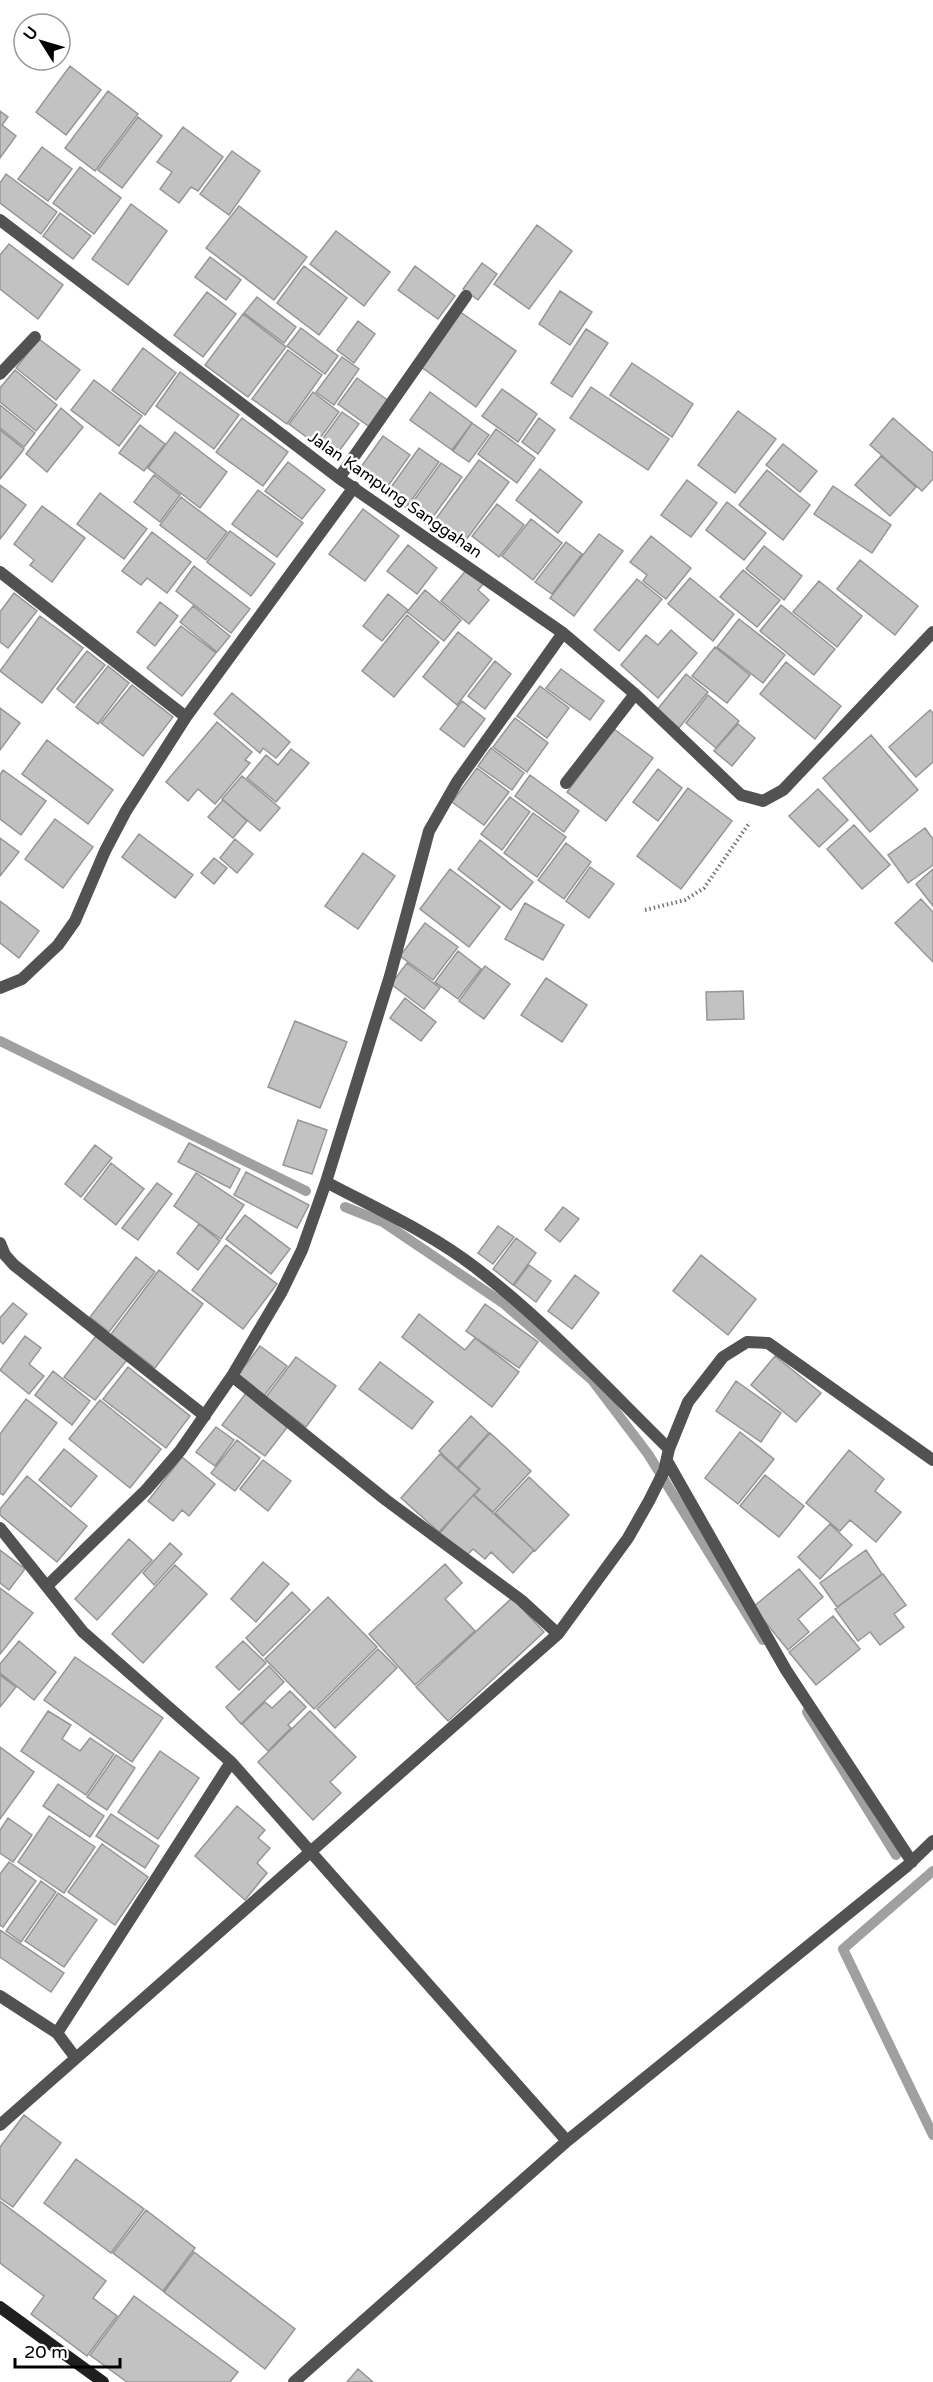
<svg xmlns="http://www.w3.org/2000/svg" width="933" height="2382" font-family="'Varela Round',sans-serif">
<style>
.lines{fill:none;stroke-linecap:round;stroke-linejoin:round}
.stream{stroke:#a0a0a0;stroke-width:10}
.building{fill:#c2c2c2;stroke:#969696;stroke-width:1.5}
.path{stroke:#747474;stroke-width:4;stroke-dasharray:1.5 3;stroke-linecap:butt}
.street{stroke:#525252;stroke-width:12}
.secondary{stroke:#1f1f1f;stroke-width:12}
.labels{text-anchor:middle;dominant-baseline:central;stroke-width:5;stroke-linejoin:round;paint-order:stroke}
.street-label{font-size:16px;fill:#000;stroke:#fff}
</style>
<rect width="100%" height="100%" fill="#fff"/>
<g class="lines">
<!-- stream -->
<path class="stream" d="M 0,1041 L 306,1191
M 345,1207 L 383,1222 L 503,1303 L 592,1380 L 648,1454 L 763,1640
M 807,1712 L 896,1855
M 933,1871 L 843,1949 L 933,2135"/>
</g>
<!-- building -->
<path class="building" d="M 70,66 L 101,90 L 66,135 L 36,112 Z
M 108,91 L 138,114 L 95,171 L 65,148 Z
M 0,111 L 8,117 L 2,125 L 16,136 L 0,158 Z
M 138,117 L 162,136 L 122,188 L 98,170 Z
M 183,127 L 223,157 L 198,191 L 191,187 L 179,203 L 160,189 L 172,172 L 157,162 Z
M 42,147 L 72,169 L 48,201 L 18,179 Z
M 232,151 L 260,171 L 229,215 L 200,194 Z
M 80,167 L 121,198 L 94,234 L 53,203 Z
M 6,174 L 57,212 L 41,234 L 0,203 L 0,183 Z
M 131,204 L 167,231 L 128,285 L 92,259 Z
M 239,206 L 307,257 L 274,300 L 206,248 Z
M 60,213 L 91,236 L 73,259 L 43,236 Z
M 537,225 L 572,251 L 529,309 L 494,284 Z
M 336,231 L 390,272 L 364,306 L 310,264 Z
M 9,244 L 63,285 L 38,319 L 0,289 L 0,255 Z
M 210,257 L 241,280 L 226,300 L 195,277 Z
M 482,263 L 497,274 L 478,300 L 463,289 Z
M 304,266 L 347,298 L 319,335 L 277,303 Z
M 415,266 L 455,296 L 438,319 L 398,290 Z
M 560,291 L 592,312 L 570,345 L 539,324 Z
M 207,292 L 236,314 L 203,357 L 174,335 Z
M 257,297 L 296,327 L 284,343 L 244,313 Z
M 459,311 L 516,351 L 476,407 L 420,366 Z
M 243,314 L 286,347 L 248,397 L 205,365 Z
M 358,321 L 375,334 L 354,363 L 337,350 Z
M 301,328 L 338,356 L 325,374 L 287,346 Z
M 586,329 L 608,343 L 572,397 L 551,383 Z
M 39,339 L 80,370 L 56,400 L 16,368 Z
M 143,348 L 176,373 L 145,415 L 112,390 Z
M 288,350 L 322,375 L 287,424 L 252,399 Z
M 342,357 L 359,369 L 334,405 L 316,392 Z
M 632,363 L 693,404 L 672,437 L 610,395 Z
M 15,370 L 57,405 L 36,431 L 0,402 L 0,388 Z
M 180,372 L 239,415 L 214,449 L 156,406 Z
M 357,378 L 390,402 L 371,428 L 338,404 Z
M 94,380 L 142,416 L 119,446 L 71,410 Z
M 591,387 L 669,439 L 648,470 L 570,418 Z
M 502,389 L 537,414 L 518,442 L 482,416 Z
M 313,392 L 339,412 L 316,444 L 289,424 Z
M 430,392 L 472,423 L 452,450 L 410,420 Z
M 0,405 L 35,433 L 24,447 L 0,428 Z
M 61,408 L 83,427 L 47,472 L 26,454 Z
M 738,411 L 776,439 L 735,493 L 698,465 Z
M 342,412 L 359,424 L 334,458 L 318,445 Z
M 242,418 L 288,452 L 263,486 L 216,452 Z
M 539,418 L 555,430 L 538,454 L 522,442 Z
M 893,418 L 933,453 L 933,479 L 922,491 L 870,445 Z
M 472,423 L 489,435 L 469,462 L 453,451 Z
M 140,425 L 165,444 L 144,471 L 119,453 Z
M 496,429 L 535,458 L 517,483 L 478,454 Z
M 0,430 L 24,449 L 0,479 Z
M 175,432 L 227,472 L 200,508 L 148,468 Z
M 383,436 L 410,455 L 383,493 L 356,474 Z
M 783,444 L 817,471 L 800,492 L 766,465 Z
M 419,448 L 439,462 L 406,508 L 386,494 Z
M 881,456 L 916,487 L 890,516 L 855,485 Z
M 479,460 L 509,482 L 460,548 L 430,527 Z
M 288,462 L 325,490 L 302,519 L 265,491 Z
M 441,463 L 462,477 L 427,525 L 407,510 Z
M 540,469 L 582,502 L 558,533 L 516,500 Z
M 767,470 L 810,505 L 783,540 L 739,505 Z
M 154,475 L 180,495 L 160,522 L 134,502 Z
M 687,480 L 717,503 L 691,537 L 661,515 Z
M 0,485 L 26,505 L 0,539 Z
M 833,486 L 891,525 L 872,553 L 814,514 Z
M 258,490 L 303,523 L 277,557 L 232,524 Z
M 100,493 L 147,529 L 124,559 L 77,524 Z
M 181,497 L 227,532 L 206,560 L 160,525 Z
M 727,502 L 766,533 L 744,560 L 706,530 Z
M 497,504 L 524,525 L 499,557 L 472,536 Z
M 42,506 L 85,538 L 52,582 L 30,565 L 34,560 L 14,544 Z
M 363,509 L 399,536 L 365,581 L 329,554 Z
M 531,519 L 562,543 L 533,580 L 502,556 Z
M 230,531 L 275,564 L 251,596 L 207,562 Z
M 152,532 L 191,562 L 167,593 L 147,578 L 141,585 L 122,571 Z
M 599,534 L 623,551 L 574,616 L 550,598 Z
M 651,536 L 691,568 L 666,599 L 643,581 L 647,575 L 630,562 Z
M 566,542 L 582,554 L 552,594 L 535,582 Z
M 408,545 L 437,568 L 417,594 L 387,571 Z
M 764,546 L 802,576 L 784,600 L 746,569 Z
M 860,560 L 918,606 L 895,635 L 837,589 Z
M 194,566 L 250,609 L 231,633 L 176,591 Z
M 467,569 L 484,583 L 478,590 L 489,600 L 469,624 L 441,601 Z
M 743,570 L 780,600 L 757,627 L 720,597 Z
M 690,578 L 734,614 L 713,641 L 668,604 Z
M 637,579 L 662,599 L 619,651 L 594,630 Z
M 819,581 L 862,616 L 837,647 L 793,612 Z
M 425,590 L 461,620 L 444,641 L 407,612 Z
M 14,593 L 37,611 L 8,648 L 0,642 L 0,612 Z
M 388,594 L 408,610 L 382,641 L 363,626 Z
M 160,602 L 178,616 L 155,646 L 137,632 Z
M 781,605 L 835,649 L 814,675 L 760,631 Z
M 193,606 L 230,636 L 217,652 L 180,622 Z
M 407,615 L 439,642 L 394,697 L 362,671 Z
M 40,616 L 83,648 L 42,703 L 0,671 Z
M 739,619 L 785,655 L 763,683 L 717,647 Z
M 181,626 L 216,653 L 182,696 L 147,668 Z
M 671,630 L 697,653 L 658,698 L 621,665 L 646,635 L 658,645 Z
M 458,632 L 492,659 L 457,705 L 423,677 Z
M 715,647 L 750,675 L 727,703 L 692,676 Z
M 87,651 L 105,665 L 74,703 L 57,689 Z
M 495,661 L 511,674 L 485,709 L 468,696 Z
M 786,662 L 841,706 L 815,739 L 760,694 Z
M 108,666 L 129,683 L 98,724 L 76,707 Z
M 561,669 L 604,701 L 590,720 L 546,688 Z
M 686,674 L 708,692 L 679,728 L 657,710 Z
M 132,685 L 173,717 L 143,756 L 101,723 Z
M 540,686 L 569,708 L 547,738 L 517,716 Z
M 232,693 L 290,742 L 276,758 L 263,748 L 260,753 L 214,714 Z
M 708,695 L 739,721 L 716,748 L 686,723 Z
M 462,701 L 485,719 L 464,747 L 440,729 Z
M 0,708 L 20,723 L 0,750 Z
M 930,710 L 933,713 L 933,762 L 916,777 L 889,747 Z
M 515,718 L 548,743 L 527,772 L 493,747 Z
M 217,722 L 252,752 L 245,760 L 250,763 L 215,804 L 198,789 L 188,801 L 166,782 Z
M 738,724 L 755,738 L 732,766 L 714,751 Z
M 614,729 L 653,758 L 606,821 L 567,792 Z
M 871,735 L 918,790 L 870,832 L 823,778 Z
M 47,740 L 113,790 L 88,824 L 22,774 Z
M 491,748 L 524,773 L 512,790 L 478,766 Z
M 291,749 L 309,763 L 276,802 L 247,778 L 266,755 L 278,765 Z
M 477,768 L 509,792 L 484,825 L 452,802 Z
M 658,769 L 682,788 L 658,821 L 633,802 Z
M 3,770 L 46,801 L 21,835 L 0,819 L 0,775 Z
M 530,775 L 579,811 L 564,832 L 515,796 Z
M 242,776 L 280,808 L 260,831 L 222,799 Z
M 688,788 L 732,821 L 681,889 L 637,856 Z
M 818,789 L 848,820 L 819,847 L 789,816 Z
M 510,797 L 530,812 L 502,850 L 481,834 Z
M 223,800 L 247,821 L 233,838 L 208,817 Z
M 533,813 L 566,837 L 537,877 L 504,853 Z
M 55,819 L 93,847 L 63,888 L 25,859 Z
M 854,825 L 890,865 L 862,889 L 827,849 Z
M 925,828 L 933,839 L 933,865 L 908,883 L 888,855 Z
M 139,834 L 193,875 L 175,898 L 122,857 Z
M 0,838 L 19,852 L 0,876 Z
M 235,839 L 253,854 L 237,873 L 220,858 Z
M 480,840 L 533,882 L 511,910 L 458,869 Z
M 566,843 L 591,862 L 564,899 L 538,880 Z
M 363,853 L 395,876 L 358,929 L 325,906 Z
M 214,858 L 227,868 L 214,884 L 201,873 Z
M 590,867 L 614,884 L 589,918 L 566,901 Z
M 450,869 L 500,907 L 469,947 L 420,909 Z
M 933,869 L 933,906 L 916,884 Z
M 921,899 L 933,912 L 933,962 L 895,923 Z
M 0,901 L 39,931 L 19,958 L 0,943 Z
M 525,903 L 564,925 L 543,960 L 505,939 Z
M 425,923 L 458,947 L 433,980 L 400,956 Z
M 458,951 L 481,969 L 458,999 L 435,982 Z
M 407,963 L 440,988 L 424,1009 L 391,984 Z
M 485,966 L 510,984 L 484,1019 L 459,1001 Z
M 546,978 L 587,1005 L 562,1042 L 521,1015 Z
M 743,991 L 744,1019 L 707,1020 L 706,992 Z
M 405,998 L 436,1022 L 421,1041 L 390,1018 Z
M 295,1021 L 347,1042 L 320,1108 L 268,1087 Z
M 298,1120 L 327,1130 L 312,1174 L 283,1165 Z
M 189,1143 L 240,1169 L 230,1188 L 178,1162 Z
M 95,1145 L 112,1158 L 81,1197 L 65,1184 Z
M 111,1163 L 144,1189 L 116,1225 L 84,1199 Z
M 246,1172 L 309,1205 L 297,1228 L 234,1195 Z
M 196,1173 L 244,1205 L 221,1239 L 174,1206 Z
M 157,1183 L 172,1194 L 138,1240 L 122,1228 Z
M 563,1207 L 579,1219 L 560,1242 L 545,1230 Z
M 245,1215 L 290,1249 L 271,1274 L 226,1239 Z
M 199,1224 L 220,1241 L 198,1270 L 177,1253 Z
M 498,1226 L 514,1237 L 493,1264 L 478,1253 Z
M 516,1238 L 536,1253 L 513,1285 L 493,1269 Z
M 226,1245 L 277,1284 L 243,1329 L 192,1290 Z
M 701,1255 L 756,1299 L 728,1335 L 673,1291 Z
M 136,1257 L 155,1272 L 109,1332 L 90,1317 Z
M 529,1265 L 551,1281 L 536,1302 L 514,1285 Z
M 159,1270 L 203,1304 L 155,1368 L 111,1334 Z
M 575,1275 L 599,1293 L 572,1329 L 548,1311 Z
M 13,1303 L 27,1314 L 3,1344 L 0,1341 L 0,1318 Z
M 485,1304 L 538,1342 L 519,1368 L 466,1331 Z
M 419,1314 L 465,1350 L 475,1338 L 519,1372 L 492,1407 L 402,1337 Z
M 25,1336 L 41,1348 L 29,1364 L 44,1376 L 29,1394 L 0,1370 Z
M 96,1336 L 127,1360 L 95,1400 L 64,1377 Z
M 260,1346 L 287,1366 L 264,1396 L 237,1376 Z
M 775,1356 L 821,1393 L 796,1422 L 751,1385 Z
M 296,1357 L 336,1386 L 306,1427 L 266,1397 Z
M 380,1362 L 433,1402 L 412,1429 L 359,1389 Z
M 128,1367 L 190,1416 L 166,1448 L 103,1399 Z
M 53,1371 L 90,1401 L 72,1425 L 35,1395 Z
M 736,1381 L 781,1413 L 761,1442 L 716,1411 Z
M 246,1393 L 289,1425 L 265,1456 L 222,1425 Z
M 26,1399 L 57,1423 L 3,1495 L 0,1493 L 0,1434 Z
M 100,1400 L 161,1449 L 130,1488 L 69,1439 Z
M 471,1416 L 489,1433 L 457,1468 L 439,1451 Z
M 216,1427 L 234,1440 L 215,1466 L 196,1452 Z
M 740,1432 L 774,1459 L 738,1504 L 705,1478 Z
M 490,1433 L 531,1471 L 493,1512 L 474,1495 L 480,1489 L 458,1469 Z
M 237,1440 L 260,1458 L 235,1491 L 211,1473 Z
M 64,1449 L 97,1476 L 71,1507 L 39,1480 Z
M 849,1450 L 884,1479 L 875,1491 L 901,1512 L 876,1542 L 850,1520 L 840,1531 L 806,1503 Z
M 440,1454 L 479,1489 L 439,1532 L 401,1498 Z
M 182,1457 L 215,1484 L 189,1516 L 182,1510 L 173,1521 L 148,1501 Z
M 263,1460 L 291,1481 L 268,1511 L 240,1489 Z
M 765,1475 L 804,1506 L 779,1537 L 740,1506 Z
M 27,1476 L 87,1526 L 57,1562 L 0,1515 L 0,1509 Z
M 529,1477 L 569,1515 L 535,1551 L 495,1513 Z
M 473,1495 L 534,1550 L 513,1573 L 491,1552 L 485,1559 L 473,1549 L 465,1557 L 439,1534 Z
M 830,1524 L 852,1545 L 820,1579 L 798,1557 Z
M 129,1539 L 152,1560 L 97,1620 L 75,1599 Z
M 170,1543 L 182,1554 L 154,1585 L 143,1573 Z
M 0,1550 L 25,1569 L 9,1590 L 0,1583 Z
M 866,1550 L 882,1574 L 837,1607 L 820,1583 Z
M 263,1562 L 289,1584 L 256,1622 L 231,1599 Z
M 445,1564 L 462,1583 L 445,1599 L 475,1631 L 415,1685 L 369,1634 Z
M 175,1565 L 207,1594 L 143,1663 L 112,1634 Z
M 799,1569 L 823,1597 L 798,1619 L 809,1632 L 788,1650 L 753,1607 Z
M 883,1574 L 906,1605 L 894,1614 L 904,1627 L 880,1645 L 870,1632 L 858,1641 L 835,1609 Z
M 0,1588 L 33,1613 L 0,1654 Z
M 292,1592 L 310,1610 L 263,1656 L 246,1638 Z
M 328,1597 L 377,1647 L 314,1709 L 265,1659 Z
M 512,1598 L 544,1632 L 448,1721 L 416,1687 Z
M 833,1616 L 860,1649 L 816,1685 L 789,1652 Z
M 19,1641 L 56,1672 L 34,1700 L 0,1673 L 0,1664 Z
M 243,1641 L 266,1663 L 239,1690 L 216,1667 Z
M 378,1649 L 397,1668 L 335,1728 L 317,1709 Z
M 75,1657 L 163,1718 L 132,1762 L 44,1700 Z
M 269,1666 L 284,1682 L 241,1724 L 226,1707 Z
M 0,1675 L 16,1687 L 0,1707 Z
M 290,1691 L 306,1707 L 288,1725 L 291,1728 L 268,1751 L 242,1724 L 265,1702 L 272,1708 Z
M 48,1711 L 71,1725 L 62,1739 L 80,1751 L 90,1738 L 114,1754 L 86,1795 L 21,1751 Z
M 310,1711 L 356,1757 L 330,1782 L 341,1793 L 313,1820 L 258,1762 Z
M 0,1747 L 34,1772 L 0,1819 Z
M 160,1751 L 199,1778 L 158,1839 L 118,1812 Z
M 116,1755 L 135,1768 L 107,1810 L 87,1797 Z
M 58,1784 L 104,1816 L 90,1837 L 43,1806 Z
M 237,1806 L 265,1830 L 258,1838 L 270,1848 L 257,1863 L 267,1873 L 245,1900 L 195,1856 Z
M 111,1814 L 159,1846 L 145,1868 L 96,1836 Z
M 49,1816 L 95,1847 L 64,1893 L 18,1862 Z
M 8,1818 L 32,1835 L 13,1862 L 0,1853 L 0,1830 Z
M 102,1844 L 148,1877 L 115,1925 L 68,1892 Z
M 9,1862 L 36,1881 L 3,1927 L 0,1925 L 0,1874 Z
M 41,1881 L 56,1892 L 21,1942 L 6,1931 Z
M 58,1893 L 97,1920 L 64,1967 L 25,1941 Z
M 0,1930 L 64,1973 L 51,1992 L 0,1957 Z
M 24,2115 L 61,2143 L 13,2207 L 0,2198 L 0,2147 Z
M 76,2159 L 144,2209 L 111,2253 L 44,2203 Z
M 0,2201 L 106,2281 L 93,2298 L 117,2316 L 87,2356 L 31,2314 L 44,2296 L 0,2263 Z
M 146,2210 L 195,2248 L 163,2291 L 113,2253 Z
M 194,2252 L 295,2329 L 265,2369 L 164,2292 Z
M 134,2296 L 238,2372 L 230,2382 L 127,2382 L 90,2355 Z
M 358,2369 L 373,2382 L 347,2382 Z"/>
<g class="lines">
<!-- path -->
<path class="path" d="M 645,910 L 685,900 L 704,888 L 750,822"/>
<!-- street -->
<path class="street" d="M 0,220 L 339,478 L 563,633 L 635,694 L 741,795 L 763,801 L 783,790 L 933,632
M 0,374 L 35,337
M 339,478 L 466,296
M 0,572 L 186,717
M 566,783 L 635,694
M 0,988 L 22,979 L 58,945 L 75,921 L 105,851 L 126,811 L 186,717 L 354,487
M 326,1182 C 377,1209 431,1233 476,1268 C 546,1322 606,1387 669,1449
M 0,1243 L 5,1255 L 14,1265 L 205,1416
M 232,1376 L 386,1500 L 521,1600 L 558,1634
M 667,1461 L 786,1670 L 912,1862
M 0,1528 L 83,1632 L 231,1762 L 567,2141
M 47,1586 L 146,1490 L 180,1451 L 232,1376 L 281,1293 L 302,1250 L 326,1182 L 390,976 L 429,831 L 457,782 L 563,633
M 0,1996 L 57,2033 L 75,2057
M 57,2033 L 231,1762
M 0,2125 L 558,1634 L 628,1538 L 649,1501 L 664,1471 L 669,1449 L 688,1402 L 723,1357 L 747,1342 L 768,1343 L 933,1460
M 294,2382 L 567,2141 L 907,1866 L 933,1841"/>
<!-- secondary -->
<path class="secondary" d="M 0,2307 L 103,2382"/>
</g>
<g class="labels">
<!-- street labels -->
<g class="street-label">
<text transform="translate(395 495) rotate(35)">Jalan Kampung Sanggahan</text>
</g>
</g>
<!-- north arrow -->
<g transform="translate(42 42) rotate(307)"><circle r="28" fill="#ffffff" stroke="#999999" stroke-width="1.5"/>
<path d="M0-4.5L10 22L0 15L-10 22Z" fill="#000000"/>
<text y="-9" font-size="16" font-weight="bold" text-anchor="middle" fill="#000000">U</text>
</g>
<!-- scale -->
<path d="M15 2358v9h105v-9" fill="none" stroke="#000000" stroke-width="3"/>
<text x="24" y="2358" font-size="18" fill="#000000" stroke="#ffffff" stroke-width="4.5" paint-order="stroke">20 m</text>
</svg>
